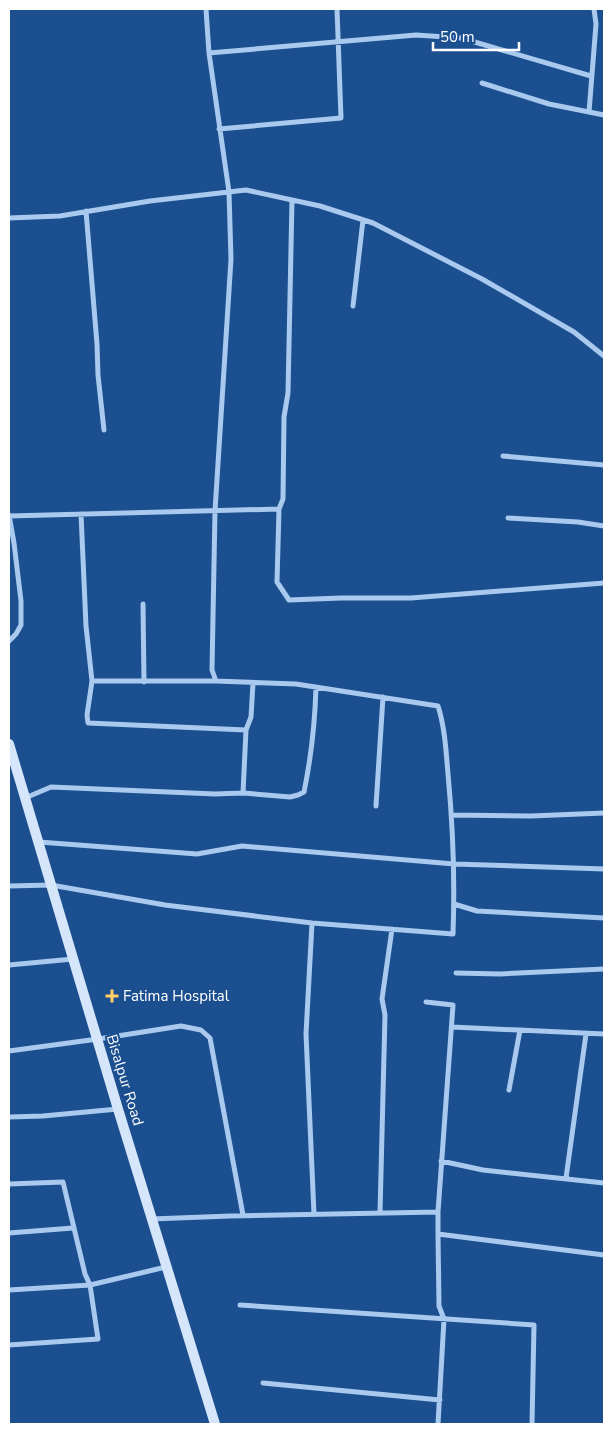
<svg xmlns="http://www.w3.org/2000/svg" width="613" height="1433" font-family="'Nunito Sans',sans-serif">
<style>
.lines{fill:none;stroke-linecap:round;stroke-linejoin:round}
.minor{stroke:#a9c9ee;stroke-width:5}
.secondary{stroke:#d6e6fa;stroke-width:10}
.poi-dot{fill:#ffd166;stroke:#1b4f8f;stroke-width:2}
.labels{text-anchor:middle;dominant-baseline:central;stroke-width:4;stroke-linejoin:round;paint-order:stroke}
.poi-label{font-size:15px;fill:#fff;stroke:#1b4f8f;text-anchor:start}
.street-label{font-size:15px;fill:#fff;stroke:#1b4f8f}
</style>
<rect width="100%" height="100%" fill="#1b4f8f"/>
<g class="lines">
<!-- minor -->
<path class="minor" d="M 206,9 L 209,53 L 229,192 L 231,259 L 215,511 L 212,670 L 216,681
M 594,9 L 596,24 L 589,112 L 604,115
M 209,53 L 416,35 L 461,38 L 591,76
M 482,83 L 549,104 L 589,112
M 219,129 L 341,118 L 337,9
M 292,200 L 288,393 L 284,417 L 283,499 L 279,509 L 277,582 L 289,600 L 341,598 L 411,598 L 604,583
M 86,211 L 97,344 L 98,375 L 104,430
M 9,218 L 60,216 L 150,201 L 246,190 L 320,206 L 373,223 L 482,279 L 574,332 L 604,356
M 353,306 L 363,220
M 503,456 L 604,465
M 81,514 L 86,626 L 92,681 L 87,715 L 88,723 L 246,730
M 9,515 L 14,543 L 21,601 L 21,625 L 16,634 L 9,641
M 9,516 L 279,509
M 508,518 L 578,522 L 604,526
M 143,604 L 144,682
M 243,793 L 246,730 L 251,717 L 253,683
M 25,798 L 51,787 L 215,794 L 243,793 L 290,797 L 298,795 L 304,792 C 311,758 315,722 316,687
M 376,806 L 383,697
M 452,815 L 531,816 L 604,813
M 39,842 L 197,854 L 242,846 L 454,864 L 604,869
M 9,886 L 51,885 L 165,905 L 312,923 L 453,934 C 455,881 453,827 448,774 C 446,751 445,728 438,706 L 296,684 L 216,681 L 92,681
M 454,904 L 477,911 L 604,918
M 312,923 L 306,1034 L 314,1214
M 9,965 L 73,959
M 456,973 L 500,974 L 604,969
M 426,1002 L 453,1005 L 438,1212
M 452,1027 L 604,1034
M 9,1051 L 98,1039 L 181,1026 L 201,1030 L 210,1038 L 243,1215
M 509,1090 L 520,1030
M 9,1117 L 43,1116 L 118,1109
M 441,1161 L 483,1170 L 604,1183
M 566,1178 L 586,1034
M 9,1184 L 63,1182 L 85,1274 L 90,1285 L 98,1339 L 9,1345
M 380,1213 L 385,1015 L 382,999 L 392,929
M 151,1219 L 230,1216 L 438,1212 L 438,1234 L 604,1255
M 9,1233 L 73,1228
M 438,1234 L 439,1306 L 444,1319 L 438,1424
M 9,1290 L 90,1285 L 166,1267
M 240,1305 L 534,1325 L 532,1424
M 263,1383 L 440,1400"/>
<!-- secondary -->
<path class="secondary" d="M 9,744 L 118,1109 L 215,1424"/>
</g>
<!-- markers -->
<path class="poi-dot" d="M109.5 988.5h5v5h5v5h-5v5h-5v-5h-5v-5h5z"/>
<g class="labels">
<!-- poi labels -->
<g class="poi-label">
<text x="123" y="996">Fatima Hospital</text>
</g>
<!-- street labels -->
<g class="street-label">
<text transform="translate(125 1080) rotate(73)">Bisalpur Road</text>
</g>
</g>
<!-- border -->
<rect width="613" height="1433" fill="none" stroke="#ffffff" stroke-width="20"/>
<!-- scale -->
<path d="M433 42v8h86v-8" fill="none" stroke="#ffffff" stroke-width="2.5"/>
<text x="440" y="42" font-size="15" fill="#ffffff" stroke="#1b4f8f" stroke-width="4" paint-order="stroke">50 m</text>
</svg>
